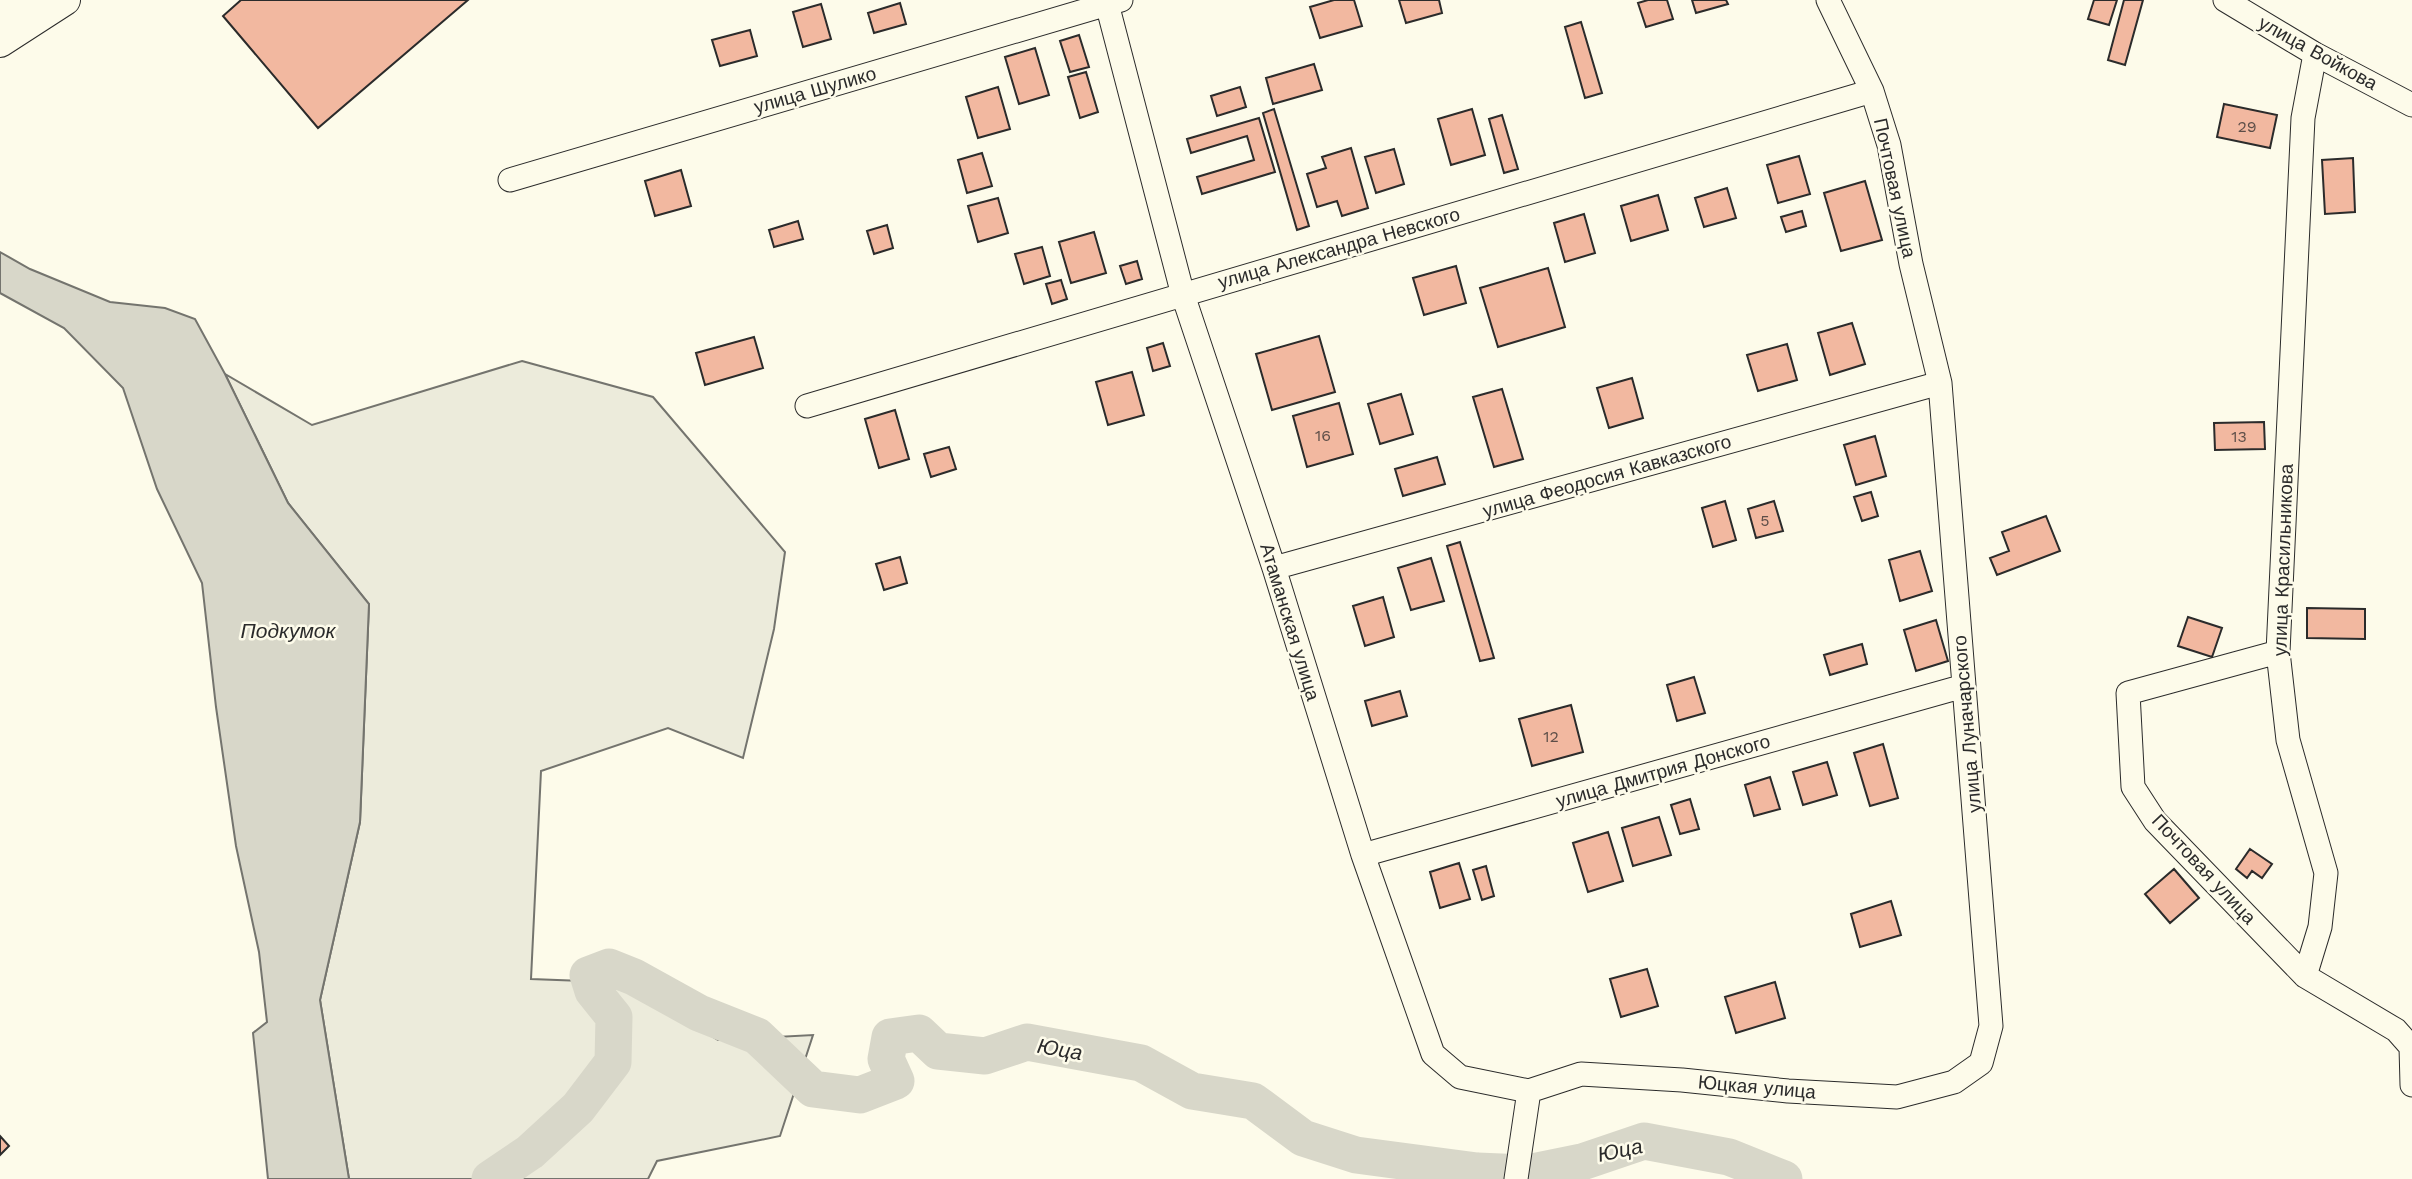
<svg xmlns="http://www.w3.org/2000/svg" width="2412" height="1179" font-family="'Work Sans',sans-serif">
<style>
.green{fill:#ecebdb;stroke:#74746e;stroke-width:2}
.water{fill:#d8d7c9;stroke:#74746e;stroke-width:2}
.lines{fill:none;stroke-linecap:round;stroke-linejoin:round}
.river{stroke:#d8d7c9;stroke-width:37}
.building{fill:#f2b8a0;stroke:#2b2b2b;stroke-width:2}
.minor-casing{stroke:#2b2b2b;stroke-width:25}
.major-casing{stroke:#2b2b2b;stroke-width:32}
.minor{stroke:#fdfbea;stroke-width:23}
.major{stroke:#fdfbea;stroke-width:30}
.labels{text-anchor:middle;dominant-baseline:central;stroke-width:5;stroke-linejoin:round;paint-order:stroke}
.number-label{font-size:16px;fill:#5d4e48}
.street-label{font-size:19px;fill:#2b2b2b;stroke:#fdfbea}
.water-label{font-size:21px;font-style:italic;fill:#2b2b2b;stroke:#fdfbea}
</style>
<rect width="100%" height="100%" fill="#fdfbea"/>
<!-- green -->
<path class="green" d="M 522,361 L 653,397 L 785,552 L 774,629 L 743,758 L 668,728 L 541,771 L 531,979 L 610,982 L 646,995 L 718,1040 L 813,1035 L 780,1136 L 657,1161 L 648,1179 L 349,1179 L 320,1000 L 360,822 L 369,604 L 288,503 L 225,374 L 312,425 Z"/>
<!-- water -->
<path class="water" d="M 0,252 L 30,269 L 110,302 L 165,308 L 195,319 L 225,374 L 288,503 L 369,604 L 360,822 L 320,1000 L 349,1179 L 268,1179 L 253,1033 L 267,1022 L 259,952 L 236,846 L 216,707 L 202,583 L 157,489 L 123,388 L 64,328 L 0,293 Z"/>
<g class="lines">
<!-- river -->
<path class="river" d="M 490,1179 L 530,1152 L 578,1108 L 613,1062 L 614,1017 L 593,991 L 588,975 L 609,967 L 634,977 L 699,1013 L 757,1036 L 813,1089 L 860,1095 L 896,1081 L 886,1059 L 890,1037 L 919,1033 L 938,1051 L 985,1056 L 1027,1042 L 1141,1063 L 1192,1091 L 1253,1101 L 1303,1138 L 1356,1155 L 1477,1171 L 1528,1173 L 1582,1162 L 1644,1141 L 1729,1157 L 1784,1179"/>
</g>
<!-- building -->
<path class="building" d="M 241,0 L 468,0 L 318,128 L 223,16 Z
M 1334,0 L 1354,0 L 1362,26 L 1320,38 L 1310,7 Z
M 1399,0 L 1439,0 L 1442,13 L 1406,23 Z
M 1648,0 L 1667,0 L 1673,19 L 1646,27 L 1638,3 Z
M 1692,0 L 1726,0 L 1728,4 L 1696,13 Z
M 2094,0 L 2117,0 L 2109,25 L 2088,19 Z
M 2124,0 L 2143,0 L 2125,65 L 2108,60 Z
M 900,3 L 906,24 L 874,33 L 868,13 Z
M 821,4 L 831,39 L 803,47 L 793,12 Z
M 1581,22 L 1602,93 L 1585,98 L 1565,27 Z
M 750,30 L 757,56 L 720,66 L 712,40 Z
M 1079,35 L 1089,67 L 1070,72 L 1060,41 Z
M 1035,48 L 1049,95 L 1019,104 L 1005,57 Z
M 1314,64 L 1322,90 L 1273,104 L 1266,78 Z
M 1086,72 L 1098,112 L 1080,118 L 1068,77 Z
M 998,87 L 1010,129 L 978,138 L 966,97 Z
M 1240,87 L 1246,107 L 1217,116 L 1211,96 Z
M 2224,104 L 2277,115 L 2270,148 L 2217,137 Z
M 1274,109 L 1309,226 L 1297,230 L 1263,113 Z
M 1472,109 L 1485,155 L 1451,165 L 1438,119 Z
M 1502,115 L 1518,169 L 1504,173 L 1489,119 Z
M 1259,118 L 1275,172 L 1202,194 L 1197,177 L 1254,160 L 1247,136 L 1191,153 L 1187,139 Z
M 1351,148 L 1368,208 L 1342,216 L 1337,201 L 1317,207 L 1307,174 L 1326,168 L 1322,157 Z
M 1394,149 L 1404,184 L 1376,193 L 1365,157 Z
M 982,153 L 992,186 L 967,193 L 958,160 Z
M 1799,156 L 1810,194 L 1778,203 L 1767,165 Z
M 2353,158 L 2355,212 L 2325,214 L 2322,160 Z
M 681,170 L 691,206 L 655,216 L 645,181 Z
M 1865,181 L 1882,240 L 1841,251 L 1824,193 Z
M 1727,188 L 1736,218 L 1704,227 L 1695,198 Z
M 1658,195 L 1668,230 L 1631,241 L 1621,206 Z
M 998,198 L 1008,233 L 978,242 L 968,206 Z
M 1802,211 L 1806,226 L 1786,232 L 1781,217 Z
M 1584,214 L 1595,253 L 1565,262 L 1554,223 Z
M 798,221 L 803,239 L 774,247 L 769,230 Z
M 887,225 L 893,248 L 874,254 L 867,231 Z
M 1094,232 L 1106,273 L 1071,283 L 1059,242 Z
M 1042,247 L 1050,276 L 1024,284 L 1015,254 Z
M 1137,261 L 1142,279 L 1126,284 L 1120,266 Z
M 1456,266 L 1466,303 L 1424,315 L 1413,278 Z
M 1548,268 L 1565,327 L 1498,347 L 1480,288 Z
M 1061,280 L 1067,299 L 1052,304 L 1046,284 Z
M 1852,323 L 1865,364 L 1830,375 L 1818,333 Z
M 1319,336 L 1335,392 L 1272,410 L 1256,354 Z
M 754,337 L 763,368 L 705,385 L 696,353 Z
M 1163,343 L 1170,366 L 1153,371 L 1147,348 Z
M 1787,344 L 1797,380 L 1758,391 L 1747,355 Z
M 1132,372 L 1144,415 L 1108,425 L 1096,382 Z
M 1632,378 L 1643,418 L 1609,428 L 1597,388 Z
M 1502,389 L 1523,459 L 1494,467 L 1473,397 Z
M 1401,394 L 1413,434 L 1380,444 L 1368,404 Z
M 1339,403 L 1353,454 L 1307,467 L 1293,416 Z
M 895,410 L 909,459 L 879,468 L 865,419 Z
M 2264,422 L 2265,449 L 2215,450 L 2214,423 Z
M 1875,436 L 1886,476 L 1856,485 L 1844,445 Z
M 949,447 L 956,469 L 931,477 L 924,454 Z
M 1437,457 L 1445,484 L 1403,496 L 1395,469 Z
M 1871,492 L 1878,516 L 1862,521 L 1854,497 Z
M 1725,501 L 1736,540 L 1713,547 L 1702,508 Z
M 1774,501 L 1783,531 L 1756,538 L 1748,509 Z
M 2046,516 L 2060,551 L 1997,575 L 1990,558 L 2009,551 L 2002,532 Z
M 1460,542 L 1494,658 L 1480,661 L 1447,546 Z
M 1920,551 L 1932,591 L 1900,601 L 1889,560 Z
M 900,557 L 907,583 L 884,590 L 876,564 Z
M 1431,558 L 1444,601 L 1411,610 L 1398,568 Z
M 1383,597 L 1394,637 L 1365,646 L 1353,606 Z
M 2307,608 L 2365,609 L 2365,639 L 2307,638 Z
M 2188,617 L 2222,628 L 2212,657 L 2178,646 Z
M 1936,620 L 1948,661 L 1916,671 L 1904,630 Z
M 1862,644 L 1867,664 L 1830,675 L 1824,655 Z
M 1694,677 L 1705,713 L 1677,721 L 1667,685 Z
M 1400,691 L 1407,716 L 1372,726 L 1365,701 Z
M 1571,705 L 1583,752 L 1532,766 L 1519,719 Z
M 1883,744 L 1898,798 L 1870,806 L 1854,753 Z
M 1827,762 L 1837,795 L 1803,805 L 1793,772 Z
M 1770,777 L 1780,809 L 1754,816 L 1745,785 Z
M 1690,799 L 1699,829 L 1680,834 L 1671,805 Z
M 1659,817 L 1671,855 L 1633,866 L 1622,828 Z
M 1608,832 L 1623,881 L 1588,892 L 1573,843 Z
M 2250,849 L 2272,864 L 2262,878 L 2252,871 L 2247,878 L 2236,869 Z
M 1459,863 L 1470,899 L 1440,908 L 1430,872 Z
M 1486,866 L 1494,896 L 1482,900 L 1473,870 Z
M 2174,869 L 2199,898 L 2170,923 L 2145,894 Z
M 1891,901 L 1901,935 L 1860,947 L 1851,914 Z
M 1647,969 L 1658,1006 L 1621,1017 L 1610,979 Z
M 1775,982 L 1785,1018 L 1736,1033 L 1725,997 Z
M 0,1136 L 9,1146 L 0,1155 Z"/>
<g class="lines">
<!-- minor casing -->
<g class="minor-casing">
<path id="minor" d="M 1106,0 L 1183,295 L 1274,568 L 1363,855 L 1433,1054 L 1460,1077 L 1529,1091
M 2225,0 L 2315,54 L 2412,105
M 2315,54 L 2303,118 L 2278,652 L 2288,740 L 2326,873 L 2320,927 L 2305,976 L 2396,1030 L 2411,1047 L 2412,1085
M 510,180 L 1121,0
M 807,406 L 1872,91
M 1274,568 L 1940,383
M 2278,652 L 2128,693 L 2133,787 L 2155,821 L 2305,976
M 1363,855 L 1964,686
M 1529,1091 L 1581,1074 L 1682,1080 L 1788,1091 L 1897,1097 L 1954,1082 L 1981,1063 L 1991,1026 L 1940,383 L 1911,264 L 1889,145 L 1872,91 L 1828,0
M 1516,1179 L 1529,1091"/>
</g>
<!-- major casing -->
<g class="major-casing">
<path id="major" d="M 0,16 L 25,0
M 0,42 L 65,0"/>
</g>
<!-- minor -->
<use href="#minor" class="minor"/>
<!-- major -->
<use href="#major" class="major"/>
</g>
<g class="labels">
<!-- number labels -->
<g class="number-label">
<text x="2247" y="126">29</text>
<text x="1323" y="435">16</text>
<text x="2239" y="436">13</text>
<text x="1765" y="520">5</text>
<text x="1551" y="736">12</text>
</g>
<!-- street labels -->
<g class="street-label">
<text transform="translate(2318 53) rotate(29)">улица Войкова</text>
<text transform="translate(815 90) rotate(-16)">улица Шулико</text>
<text transform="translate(1895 188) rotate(78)">Почтовая улица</text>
<text transform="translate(1339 248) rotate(-16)">улица Александра Невского</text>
<text transform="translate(1607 476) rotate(-16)">улица Феодосия Кавказского</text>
<text transform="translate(2283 560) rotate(-88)">улица Красильникова</text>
<text transform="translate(1290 622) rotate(73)">Атаманская улица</text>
<text transform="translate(1967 724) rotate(-95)">улица Луначарского</text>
<text transform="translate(1663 771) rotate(-16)">улица Дмитрия Донского</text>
<text transform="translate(2204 869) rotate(47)">Почтовая улица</text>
<text transform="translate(1757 1087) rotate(5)">Юцкая улица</text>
</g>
<!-- water labels -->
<g class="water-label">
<text x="288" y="630">Подкумок</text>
<text transform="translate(1060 1049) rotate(10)">Юца</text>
<text transform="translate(1620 1150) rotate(-12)">Юца</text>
</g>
</g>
</svg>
